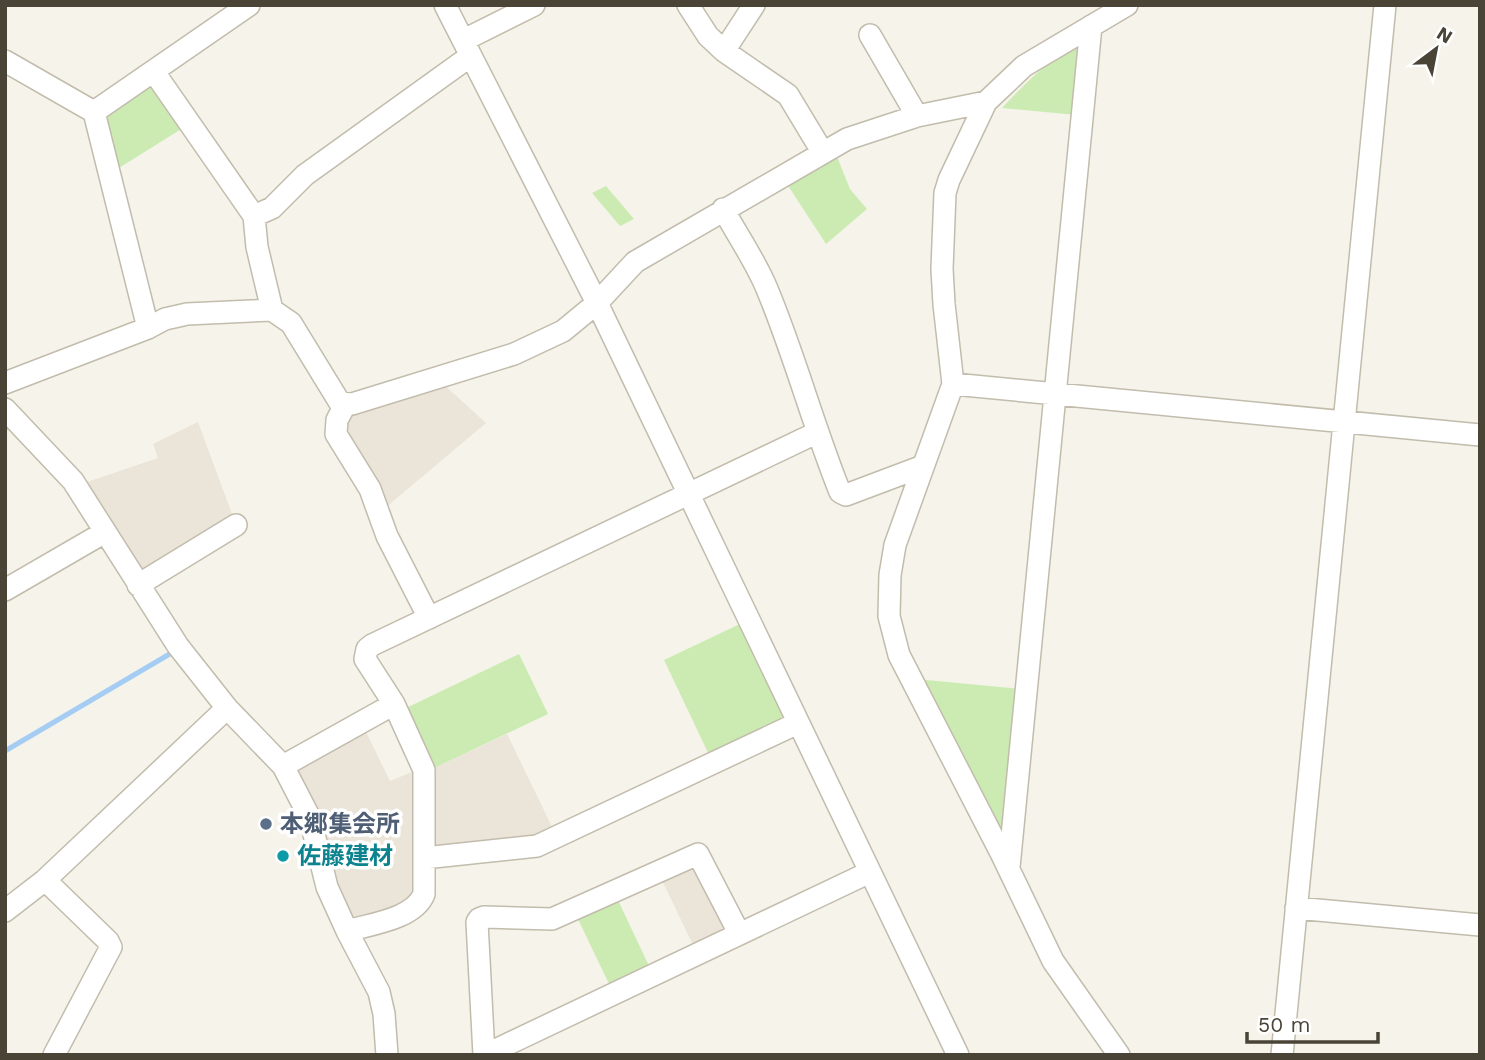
<svg xmlns="http://www.w3.org/2000/svg" width="1485" height="1060" font-family="'Work Sans','Noto Sans JP',sans-serif">
<style>
.residential{fill:#eae5d8}
.green{fill:#ccebb2}
.lines{fill:none;stroke-linecap:round;stroke-linejoin:round}
.stream{stroke:#a5cdf4;stroke-width:5}
.minor-casing{stroke:#c2bcac;stroke-width:24}
.minor{stroke:#fff;stroke-width:21}
.service-dot{fill:#5c6f8a;stroke:#fff;stroke-width:2.5}
.culture-dot{fill:#0f9aa8;stroke:#fff;stroke-width:2.5}
.labels{text-anchor:middle;dominant-baseline:central;stroke-width:7;stroke-linejoin:round;paint-order:stroke}
.service-label{font-size:24px;font-weight:bold;fill:#4e5e75;stroke:#fff;text-anchor:start}
.culture-label{font-size:24px;font-weight:bold;fill:#0d838f;stroke:#fff;text-anchor:start}
</style>
<rect width="100%" height="100%" fill="#f5f3ea"/>
<!-- residential -->
<path class="residential" d="M 441,382 L 486,423 L 384,509 L 342,435 L 345,415 Z
M 198,422 L 235,522 L 143,579 L 81,484 L 158,458 L 153,444 Z
M 364,728 L 390,781 L 417,770 L 419,892 L 410,904 L 348,924 L 290,769 Z
M 507,734 L 555,833 L 536,842 L 432,848 L 430,770 Z
M 697,858 L 731,930 L 694,947 L 660,876 Z"/>
<!-- green -->
<path class="green" d="M 1074,49 L 1082,50 L 1076,115 L 1002,108 C 1017,92 1054,53 1074,49 Z
M 146,85 L 153,85 L 183,128 L 114,171 L 103,114 Z
M 836,154 L 850,189 L 867,209 L 826,244 L 785,181 Z
M 606,186 L 634,219 L 620,226 L 592,193 Z
M 742,623 L 789,721 L 711,759 L 664,660 Z
M 519,654 L 548,714 L 430,770 L 404,709 Z
M 916,679 L 1020,689 L 1004,849 Z
M 616,896 L 650,968 L 610,986 L 576,915 Z"/>
<g class="lines">
<!-- stream -->
<path class="stream" d="M 5,425 L 8,427 L 5,428
M 5,751 L 173,652"/>
<!-- minor casing -->
<g class="minor-casing">
<path id="minor" d="M 445,5 L 597,303 L 958,1055
M 688,5 L 708,36 L 724,51
M 754,5 L 724,51 L 788,95 L 823,153
M 870,35 L 917,116
M 464,40 L 534,5
M 5,61 L 94,112 L 148,328
M 154,72 L 254,216 L 257,247 L 272,310
M 94,112 L 249,5
M 723,209 C 738,236 756,262 767,289 C 795,356 813,425 840,492 L 846,495 L 923,466
M 254,216 L 272,208 L 305,175 L 469,57
M 5,383 L 148,328 L 165,319 L 187,314 L 272,310 L 291,323 L 340,403 L 352,404 L 514,354 L 563,331 L 597,303 L 635,262 L 847,139 L 917,116 L 986,102
M 953,384 L 1480,435
M 345,405 L 337,420 L 336,434 L 370,489 L 387,536 L 429,618
M 5,409 L 73,481 L 178,646 L 227,708 L 283,766 L 310,818 L 327,887 L 347,931 L 379,992 L 384,1014 L 387,1055
M 138,585 L 236,525
M 5,590 L 105,532
M 283,766 L 394,704
M 424,858 L 537,846 L 798,723
M 1009,867 L 1091,26
M 45,880 L 108,941 L 111,947 L 54,1055
M 1296,908 L 1480,925
M 5,911 L 45,880 L 227,708
M 347,931 C 371,924 414,919 424,894 L 424,770 L 394,704 L 365,659 L 367,649 L 372,645 L 816,433
M 484,1055 L 477,922 L 479,919 L 484,917 L 552,919 L 698,854 L 739,933
M 485,1055 L 870,872
M 1119,1055 L 1053,961 L 1001,853 L 899,655 L 889,616 L 890,575 L 895,545 L 953,384 L 944,304 L 942,269 L 945,193 L 949,180 L 986,102 L 1024,66 L 1127,5
M 1282,1055 L 1385,5"/>
</g>
<!-- minor -->
<use href="#minor" class="minor"/>
</g>
<!-- markers -->
<circle class="service-dot" cx="266" cy="824" r="7"/>
<circle class="culture-dot" cx="283" cy="856" r="7"/>
<g class="labels">
<!-- service labels -->
<g class="service-label">
<text x="280" y="824">本郷集会所</text>
</g>
<!-- culture labels -->
<g class="culture-label">
<text x="297" y="856">佐藤建材</text>
</g>
</g>
<!-- border -->
<rect width="1485" height="1060" fill="none" stroke="#4a4437" stroke-width="14"/>
<!-- north arrow -->
<g transform="translate(1436 49) rotate(32)" stroke="#ffffff" stroke-width="5" paint-order="stroke">
<path d="M0-5L12 26L0 18L-12 26Z" fill="#4a4437"/>
<text y="-10" font-size="19" font-weight="bold" text-anchor="middle" fill="#4a4437">N</text>
</g>
<!-- scale -->
<path d="M1247 1032v10h131v-10" fill="none" stroke="#4a4437" stroke-width="3.5"/>
<text x="1258" y="1032" font-size="21" fill="#4a4437" stroke="#ffffff" stroke-width="5" paint-order="stroke">50 m</text>
</svg>
